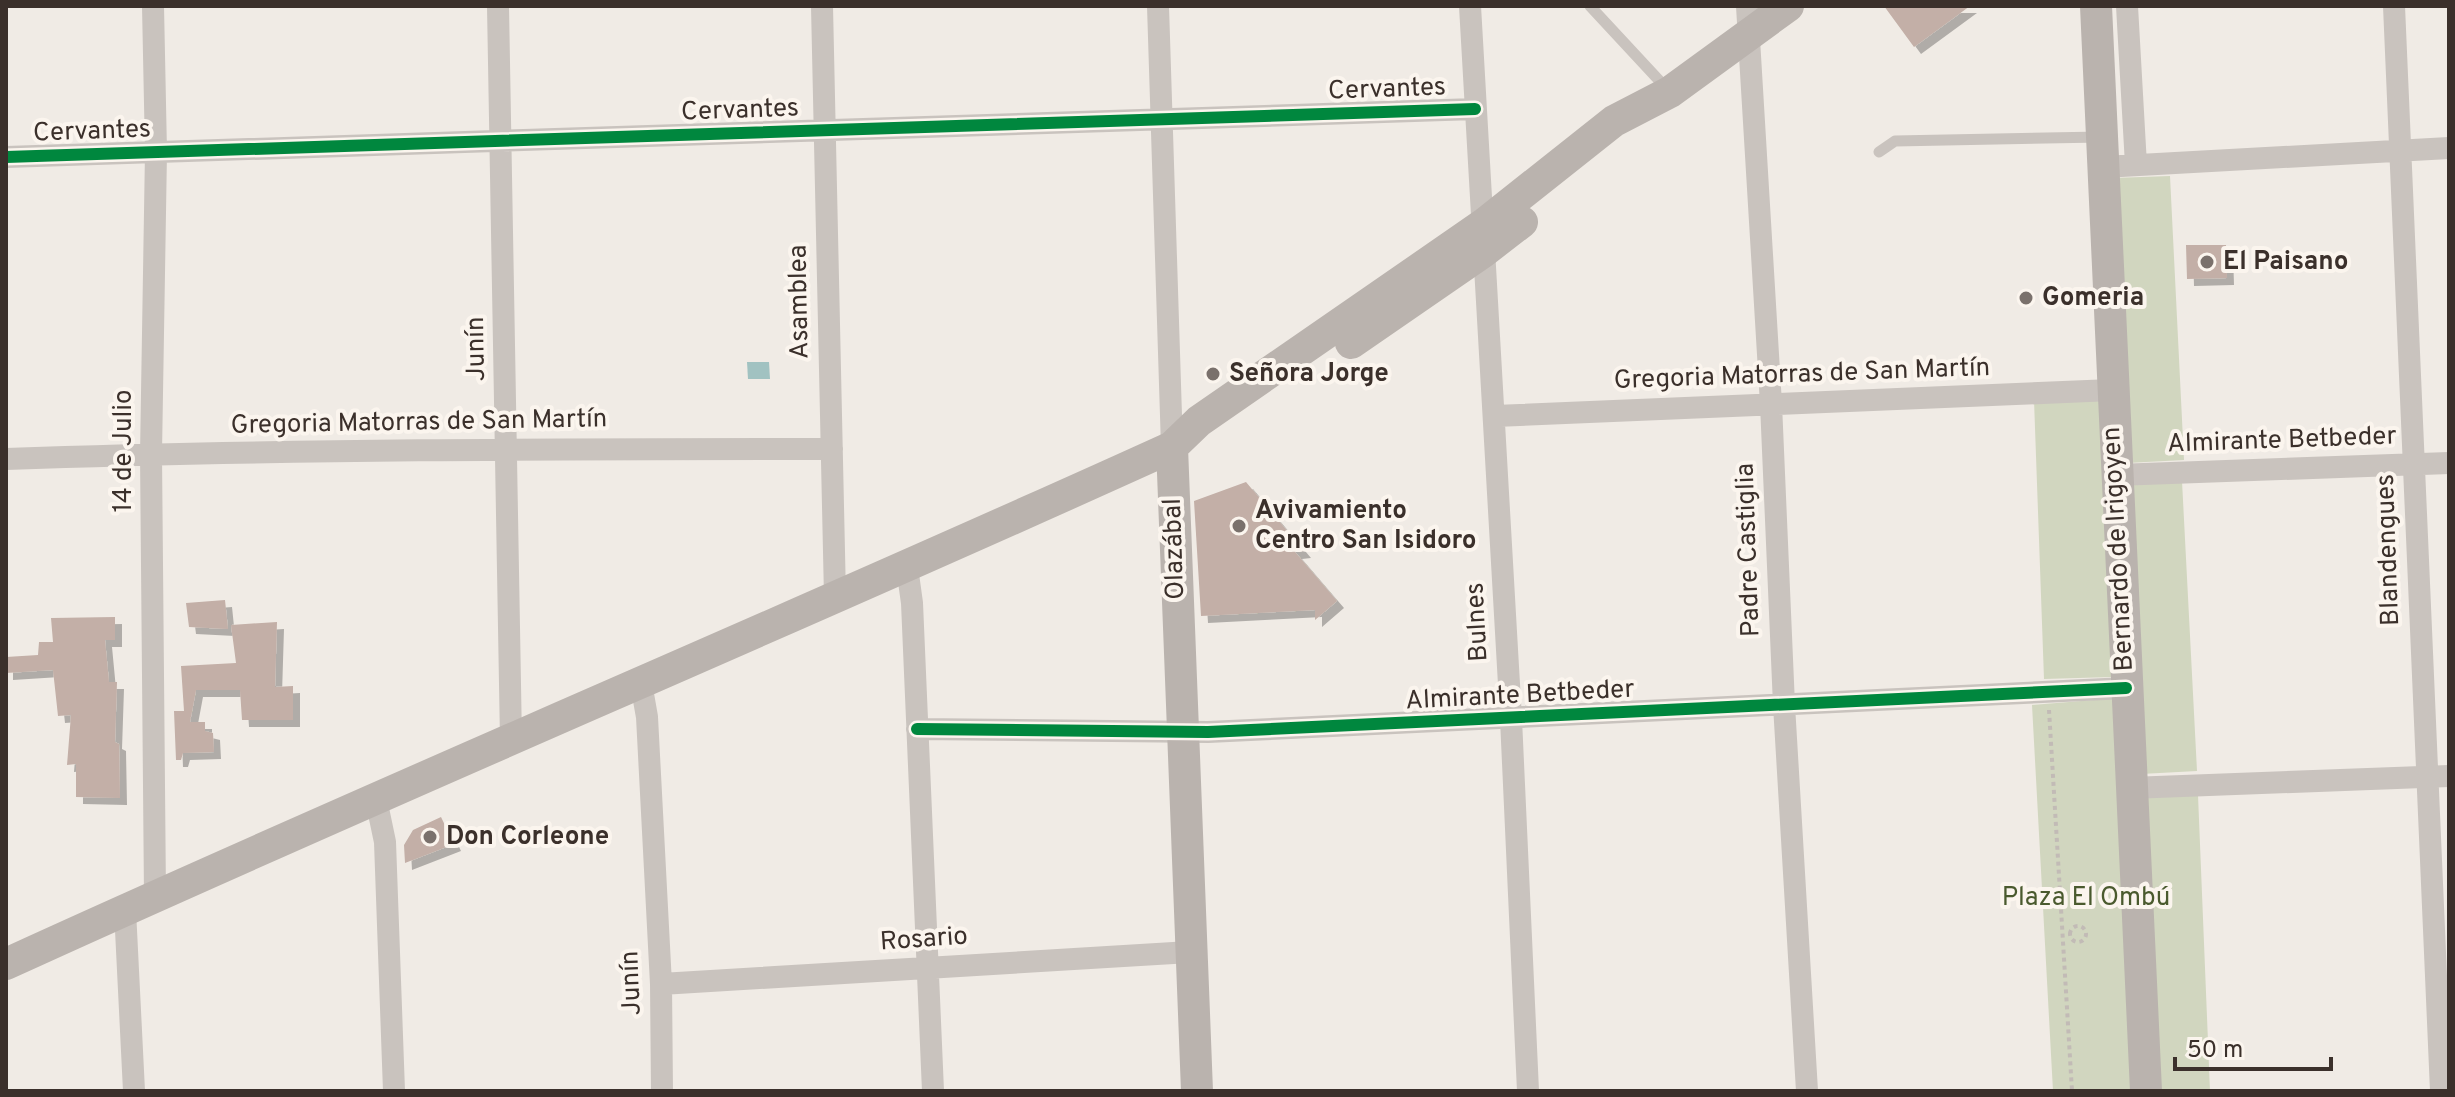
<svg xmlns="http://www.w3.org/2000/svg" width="2455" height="1097" font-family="Overpass,sans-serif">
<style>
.green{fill:#d1d6bf}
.water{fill:#a1c2c1}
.building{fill:#c3afa7;filter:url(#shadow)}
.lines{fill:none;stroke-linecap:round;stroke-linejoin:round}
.path{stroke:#c2bbb6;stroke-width:4;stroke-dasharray:4 4;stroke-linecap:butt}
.lane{stroke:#c9c3be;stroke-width:11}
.street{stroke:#c9c3be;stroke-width:22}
.secondary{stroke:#bab3ae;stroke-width:32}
.cycleway-casing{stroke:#fbf5ee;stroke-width:17}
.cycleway{stroke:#00873e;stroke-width:12}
.poi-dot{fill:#7a716c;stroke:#fbf5ee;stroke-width:3}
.labels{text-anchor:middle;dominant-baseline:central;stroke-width:8;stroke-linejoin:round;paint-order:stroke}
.street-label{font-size:26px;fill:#3b302b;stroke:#fbf5ee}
.poi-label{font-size:26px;font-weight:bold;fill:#3b302b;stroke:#fbf5ee;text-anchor:start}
.park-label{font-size:26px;fill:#4a5a2e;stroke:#fbf5ee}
</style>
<defs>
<filter id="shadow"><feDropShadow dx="7" dy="7" stdDeviation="0" flood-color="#0004"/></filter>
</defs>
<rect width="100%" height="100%" fill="#f0ebe5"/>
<!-- green -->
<path class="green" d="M 2170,176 L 2184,460 L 2127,463 L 2113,178 Z
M 2102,398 L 2112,677 L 2044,679 L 2034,400 Z
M 2182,481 L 2197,771 L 2141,774 L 2126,483 Z
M 2118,698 L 2139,1091 L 2053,1091 L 2032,705 Z
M 2198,795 L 2210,1091 L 2154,1091 L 2141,798 Z"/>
<!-- water -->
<path class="water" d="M 747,362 L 769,362 L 770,379 L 748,379 Z"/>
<!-- building -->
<path class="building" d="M 1884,6 L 1970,6 L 1914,47 Z
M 2186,245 L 2226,245 L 2227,278 L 2187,279 Z
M 1246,482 L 1304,551 L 1295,552 L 1337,601 L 1315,620 L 1315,610 L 1201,616 L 1194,501 Z
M 225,600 L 228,629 L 189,627 L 186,603 Z
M 115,617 L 115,640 L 105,640 L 109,682 L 117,682 L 115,742 L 119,744 L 120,798 L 76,797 L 76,764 L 67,765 L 71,715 L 58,716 L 53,670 L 6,673 L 6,657 L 38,655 L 39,642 L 53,642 L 51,618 Z
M 277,622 L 275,687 L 293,686 L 293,720 L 242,720 L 240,690 L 196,690 L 190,722 L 205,722 L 205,731 L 213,733 L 214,752 L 183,753 L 181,760 L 176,760 L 174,711 L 184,711 L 181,666 L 236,663 L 231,625 Z
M 441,817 L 454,844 L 405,863 L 404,845 L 413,830 Z"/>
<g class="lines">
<!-- path -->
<path class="path" d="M 2049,710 L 2072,1091
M2070 934a8 8 0 1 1 16 0a8 8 0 1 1-16 0Z"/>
<!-- lane -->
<path class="lane" d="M 1590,6 L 1668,90
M 1879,152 L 1895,141 L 2101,137"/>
<!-- street -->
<path class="street" d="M 153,6 L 156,152 L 151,454 L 155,896
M 498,6 L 511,740
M 822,6 L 835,597
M 1158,6 L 1172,447
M 1470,6 L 1511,719 L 1528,1091
M 1747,6 L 1771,404 L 1784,705 L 1807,1091
M 2127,6 L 2136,165
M 2394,6 L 2441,1091
M 6,157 L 1475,109
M 2103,167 L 2449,148
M 1495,416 L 2112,390
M 6,459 C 281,449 556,449 832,449
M 2116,475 L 2449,463
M 907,567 L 912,603 L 933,1091
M 641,683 L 647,717 L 661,984 L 662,1091
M 917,729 L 1208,732 L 2126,688
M 2130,788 L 2449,776
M 376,799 L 385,842 L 394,1091
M 125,910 L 134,1091
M 661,984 L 1190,952"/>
<!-- secondary -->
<path class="secondary" d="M 2096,6 L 2146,1091
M 1351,343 L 1483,252 L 1522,222
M 1172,447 L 1197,1091
M 6,964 C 393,787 785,623 1172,447 L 1199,421 L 1484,224 L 1614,121 L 1670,92 L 1788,6"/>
<!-- cycleway casing -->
<g class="cycleway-casing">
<path id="cycleway" d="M 6,157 L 1475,109
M 917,729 L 1208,732 L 2126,688"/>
</g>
<!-- cycleway -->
<use href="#cycleway" class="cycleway"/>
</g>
<!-- markers -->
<g class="poi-dot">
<circle cx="2207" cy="262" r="8"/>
<circle cx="2026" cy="298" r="8"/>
<circle cx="1213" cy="374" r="8"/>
<circle cx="1239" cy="526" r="8"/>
<circle cx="430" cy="837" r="8"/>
</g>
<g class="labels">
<!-- street labels -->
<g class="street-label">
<text transform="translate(1387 90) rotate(-2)">Cervantes</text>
<text transform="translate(740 111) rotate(-2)">Cervantes</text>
<text transform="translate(92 132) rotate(-2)">Cervantes</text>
<text transform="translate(800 302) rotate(-91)">Asamblea</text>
<text transform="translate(477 349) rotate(-91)">Junín</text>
<text transform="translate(1802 375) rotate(-2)">Gregoria Matorras de San Martín</text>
<text transform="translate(419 423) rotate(-1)">Gregoria Matorras de San Martín</text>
<text transform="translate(2282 441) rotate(-2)">Almirante Betbeder</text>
<text transform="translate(124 451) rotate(-90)">14 de Julio</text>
<text transform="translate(1175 549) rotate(-92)">Olazábal</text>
<text transform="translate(2119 549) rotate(-93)">Bernardo de Irigoyen</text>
<text transform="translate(1749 550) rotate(-92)">Padre Castiglia</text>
<text transform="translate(2389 550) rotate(-92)">Blandengues</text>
<text transform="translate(1478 622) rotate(-93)">Bulnes</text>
<text transform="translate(1520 696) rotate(-3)">Almirante Betbeder</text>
<text transform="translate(924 940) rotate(-4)">Rosario</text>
<text transform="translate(632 983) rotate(-92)">Junín</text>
</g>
<!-- poi labels -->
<g class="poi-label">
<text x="2223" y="262">El Paisano</text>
<text x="2042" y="298">Gomeria</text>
<text x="1229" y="374">Señora Jorge</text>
<text x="1255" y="511">Avivamiento<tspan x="1255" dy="30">Centro San Isidoro</tspan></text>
<text x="446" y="837">Don Corleone</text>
</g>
<!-- park labels -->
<g class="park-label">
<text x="2086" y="898">Plaza El Ombú</text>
</g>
</g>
<!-- border -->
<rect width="2455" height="1097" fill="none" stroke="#3b302b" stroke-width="16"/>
<!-- scale -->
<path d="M2175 1057v12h156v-12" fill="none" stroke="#3b302b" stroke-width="4"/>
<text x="2187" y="1057" font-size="24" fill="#3b302b" stroke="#fbf5ee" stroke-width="6" paint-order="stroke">50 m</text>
</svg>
